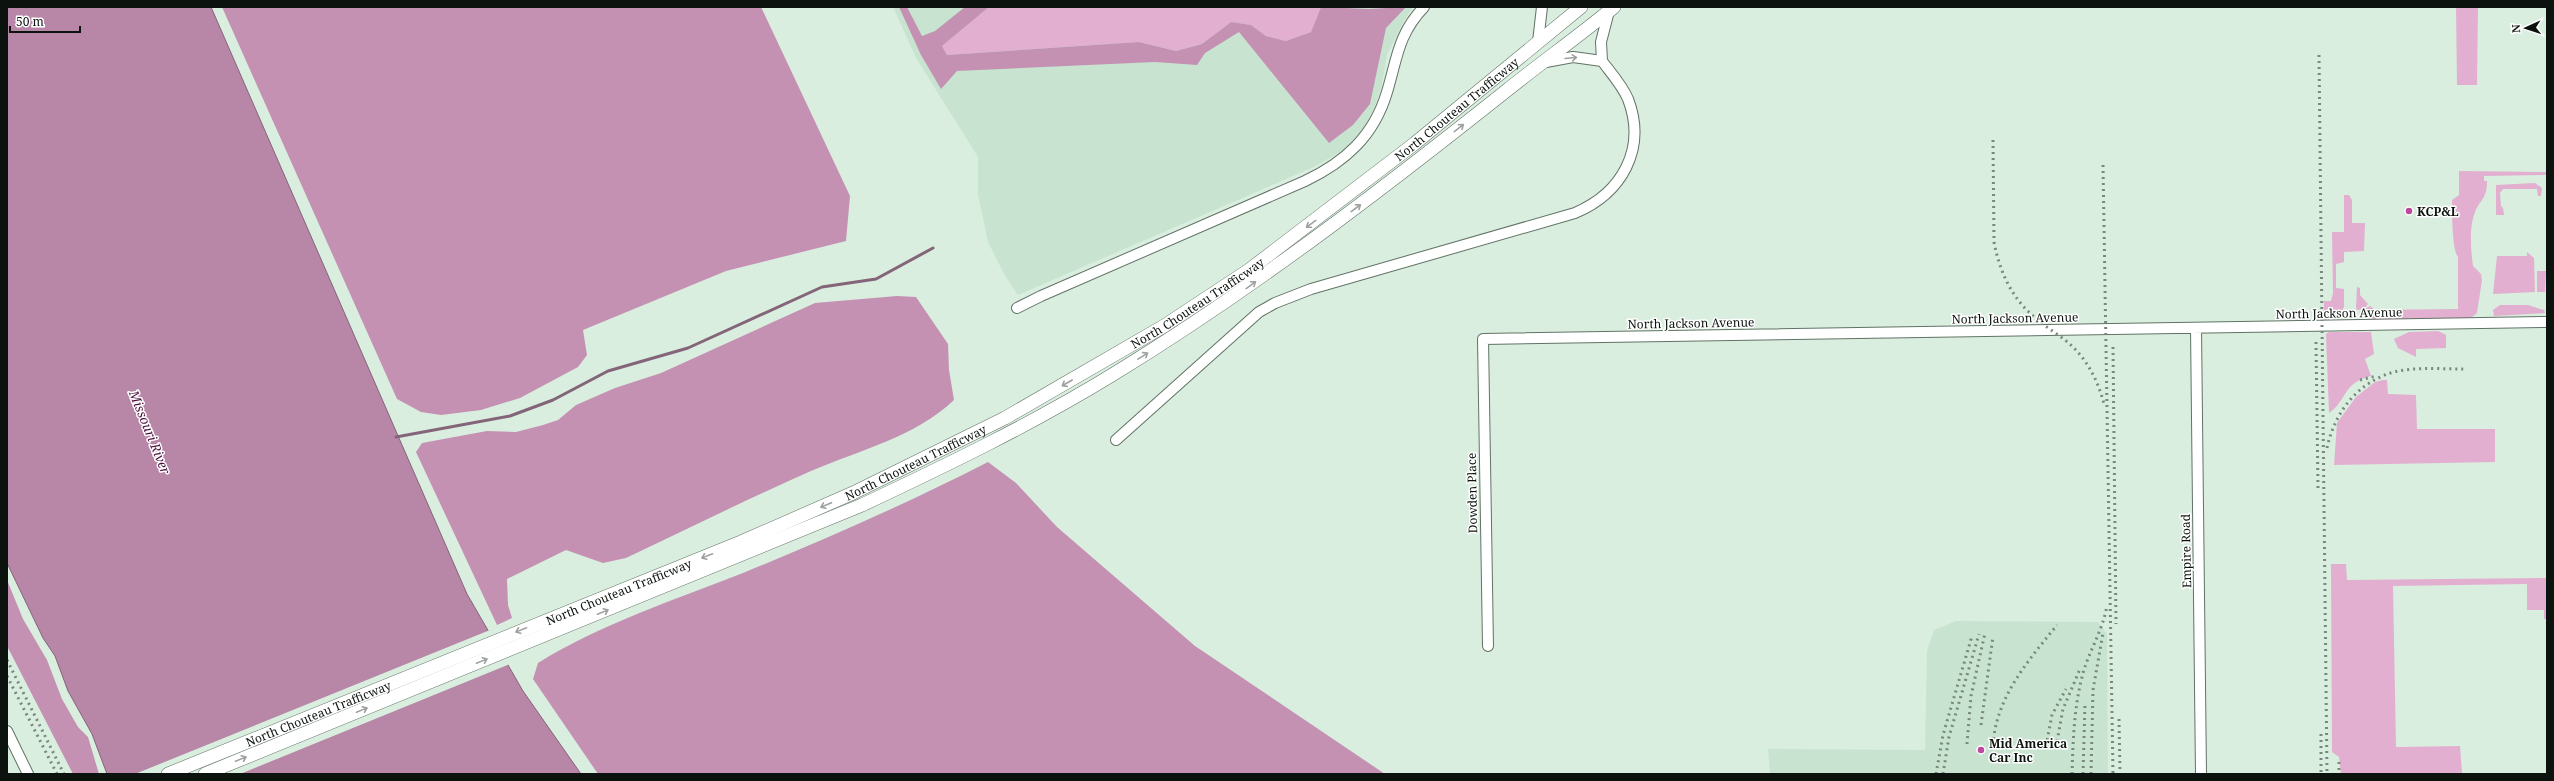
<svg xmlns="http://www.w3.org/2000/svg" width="2554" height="781" font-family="'Noto Serif',serif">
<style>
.built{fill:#c8e4d0}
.green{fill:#e2afd1}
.forest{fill:#c491b3}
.water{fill:#b886a7;stroke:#846479}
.pier{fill:#d9eedf}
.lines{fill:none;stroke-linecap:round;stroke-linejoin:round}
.stream{stroke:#846479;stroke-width:3}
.minor-casing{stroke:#617366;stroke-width:12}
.major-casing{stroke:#617366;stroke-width:14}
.minor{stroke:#fff;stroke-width:10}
.major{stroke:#fff;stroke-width:13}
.rail{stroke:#79887d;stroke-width:3;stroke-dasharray:2 4;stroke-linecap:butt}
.oneway{stroke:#9ea19f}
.poi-dot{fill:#be489f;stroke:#fff;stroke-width:1.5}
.labels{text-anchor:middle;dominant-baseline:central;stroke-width:3;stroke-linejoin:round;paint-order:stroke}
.street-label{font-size:12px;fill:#0c130e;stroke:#fff}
.poi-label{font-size:12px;font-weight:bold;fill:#0c130e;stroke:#fff;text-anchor:start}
.water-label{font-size:13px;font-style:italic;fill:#4b0e3c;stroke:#fff}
</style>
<rect width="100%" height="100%" fill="#d9eedf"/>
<!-- built -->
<path class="built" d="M 893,7 L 1413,7 L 1404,21 L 1387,55 L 1381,89 L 1375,107 L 1362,131 L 1345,149 L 1314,167 L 1018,295 L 1004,274 L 988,242 L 978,195 L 978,157 L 916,58 Z
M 1956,621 L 2098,622 L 2107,634 L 2108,774 L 1770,774 L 1768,749 L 1925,750 L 1927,651 L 1934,630 Z"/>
<!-- green -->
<path class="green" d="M 989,7 L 1321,7 L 1311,32 L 1286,41 L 1266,36 L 1251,25 L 1231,22 L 1202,44 L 1176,51 L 1139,42 L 947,55 L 942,46 Z
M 2456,7 L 2478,7 L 2477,85 L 2457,85 Z
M 2459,171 L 2547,172 L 2547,175 L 2484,176 L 2484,181 L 2487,181 C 2487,201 2479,199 2474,215 C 2469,230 2471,251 2473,266 L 2481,274 L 2482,280 L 2477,313 L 2471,318 L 2411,319 L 2410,317 L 2408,320 L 2370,320 L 2359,312 L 2370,306 L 2375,310 L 2458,309 L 2458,257 C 2452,250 2452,212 2452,200 L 2459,195 Z
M 2535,183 L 2542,188 L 2541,196 L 2538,196 L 2537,189 L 2503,189 L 2500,193 L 2501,206 L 2503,208 L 2504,215 L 2496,215 L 2496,185 Z
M 2344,195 L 2349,195 L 2352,200 L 2352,223 L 2365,223 L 2364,251 L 2344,252 L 2344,262 L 2336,264 L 2336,288 L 2344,289 L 2344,307 L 2339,315 L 2326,321 L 2324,318 L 2324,301 L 2331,301 L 2333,293 L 2332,232 L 2344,232 Z
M 2527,252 L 2534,258 L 2535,292 L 2493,294 L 2497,256 L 2527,256 Z
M 2537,271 L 2546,271 L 2545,292 L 2537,292 Z
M 2357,287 L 2360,288 L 2360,295 L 2368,304 L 2364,309 L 2357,310 L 2356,308 Z
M 2500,305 L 2528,305 L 2544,310 L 2545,313 L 2494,316 L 2493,310 Z
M 2438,331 L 2446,335 L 2446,348 L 2416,349 L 2416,357 L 2398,348 L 2394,339 L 2409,332 Z
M 2329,332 L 2371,332 L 2374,354 L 2365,359 L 2371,376 C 2341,384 2348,400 2329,413 L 2326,334 Z
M 2383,380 L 2387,380 L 2388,394 L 2416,395 L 2417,429 L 2495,429 L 2495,462 L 2334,465 L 2337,423 L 2356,397 L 2375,382 Z
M 2331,564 L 2346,564 L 2347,580 L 2547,578 L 2547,619 L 2544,619 L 2544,610 L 2527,610 L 2527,584 L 2393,586 L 2396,747 L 2460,746 L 2462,774 L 2341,774 L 2339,757 L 2332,752 Z"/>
<!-- forest -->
<path class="forest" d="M 222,7 L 761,7 L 850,196 L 846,241 L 726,271 L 583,330 L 587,355 L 578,367 L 520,398 L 481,410 L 441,415 L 421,412 L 397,399 Z
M 899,7 L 907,7 L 922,36 L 935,31 L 965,7 L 989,7 L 942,46 L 947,55 L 1139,42 L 1176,51 L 1202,44 L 1231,22 L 1251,25 L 1266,36 L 1286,41 L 1311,32 L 1321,7 L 1369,9 L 1406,7 L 1386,28 L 1370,104 L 1353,125 L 1329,143 L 1239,32 L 1205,53 L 1197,65 L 1155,62 L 957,71 L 941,89 L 921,55 Z
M 897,296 L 916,297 L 948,344 L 949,370 L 954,400 C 915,437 860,450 811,471 C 749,498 688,529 626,558 L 603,563 L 566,550 L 507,579 L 508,605 L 512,618 L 497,625 L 416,452 L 422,443 L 487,431 L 516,432 L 543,425 L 558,420 L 576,405 L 615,388 L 661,373 L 815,303 Z
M 988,462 L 1016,483 L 1057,527 L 1195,646 L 1385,774 L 598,774 L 533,679 L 538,663 C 601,624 674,600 743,573 C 826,539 908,503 988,462 Z
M 7,580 L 23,619 L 47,660 L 62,699 L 78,727 L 88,737 L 99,774 L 73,774 L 7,646 Z"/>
<!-- water -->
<path class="water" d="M 7,7 L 211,7 L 467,594 L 523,691 L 581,774 L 107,774 L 92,734 L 68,691 L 55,656 L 43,638 L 7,563 Z"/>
<!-- pier -->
<path class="pier" d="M 490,630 L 510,664 L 240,774 L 135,774 Z"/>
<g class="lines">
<!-- stream -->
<path class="stream" d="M 396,437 L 510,416 L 553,400 L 608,371 L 688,348 L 822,287 L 876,279 L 933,248"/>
<!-- minor casing -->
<g class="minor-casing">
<path id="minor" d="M 1538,42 L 1542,7
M 1602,61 L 1601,42 L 1609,11
M 1017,308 L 1041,296 L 1305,181 C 1345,162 1374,136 1387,92 C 1397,59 1398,34 1424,7
M 2196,328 L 2201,774
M 1116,440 L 1259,312 L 1275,303 L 1311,289 L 1575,213 C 1622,193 1647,149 1628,99 C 1622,85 1611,73 1602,61 L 1573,57 L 1546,62
M 1488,646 L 1483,339 L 2547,322
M 7,731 L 28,774"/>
</g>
<!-- major casing -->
<g class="major-casing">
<g id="major">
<path id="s1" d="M 168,774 L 741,542 L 853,493 L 1005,418 L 1164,326 L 1249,270 L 1414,144 L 1581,7"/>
<path d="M 205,774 L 862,505 C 947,465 1032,424 1112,375 C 1251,290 1379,192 1506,91 C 1542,62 1579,36 1614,7"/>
</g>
</g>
<!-- minor -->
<use href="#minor" class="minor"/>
<!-- major -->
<use href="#major" class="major"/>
<!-- rail -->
<path class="rail" d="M 2319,55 L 2327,774
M 1993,140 L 1994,242 C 1999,269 2010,295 2031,314 C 2044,327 2061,335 2074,348 C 2089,363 2099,384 2104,404
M 2103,165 L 2113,774
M 2316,342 L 2318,488
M 2113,347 L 2116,624
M 2360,380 L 2376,376
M 2327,448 C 2335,411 2359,380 2398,371 C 2420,367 2444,369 2466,369
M 7,660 L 64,774
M 7,676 L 57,774
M 2119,719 L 2120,774
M 1981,725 L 1993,636
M 2321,734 L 2321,774
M 1967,744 L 1971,696 L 1985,633
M 1993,745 C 1996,697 2028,661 2057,625
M 2046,746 L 2052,715 L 2066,689
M 2056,747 L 2063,709 L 2080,669
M 2339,762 L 2339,774
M 1936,774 L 1943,735 L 1972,636
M 1943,774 L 1949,737 L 1979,634
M 2072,774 C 2073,741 2074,709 2082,677 C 2088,652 2103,631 2107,605
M 2083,774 L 2085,703
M 2091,774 L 2093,690 L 2103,633"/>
</g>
<!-- one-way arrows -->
<defs><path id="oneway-shaft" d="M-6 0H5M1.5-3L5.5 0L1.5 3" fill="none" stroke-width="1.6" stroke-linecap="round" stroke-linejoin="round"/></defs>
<g class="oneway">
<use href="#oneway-shaft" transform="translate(1571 58) rotate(-5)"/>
<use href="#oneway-shaft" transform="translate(1459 128) rotate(-38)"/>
<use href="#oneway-shaft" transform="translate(1356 208) rotate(-37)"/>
<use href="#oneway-shaft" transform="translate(1311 224) rotate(144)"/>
<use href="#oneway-shaft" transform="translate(1251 285) rotate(-36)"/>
<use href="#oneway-shaft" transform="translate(1143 356) rotate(-32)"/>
<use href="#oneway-shaft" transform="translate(1067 383) rotate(150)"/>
<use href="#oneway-shaft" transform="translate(826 505) rotate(157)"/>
<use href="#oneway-shaft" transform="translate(707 556) rotate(158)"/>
<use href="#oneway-shaft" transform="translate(603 612) rotate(-22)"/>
<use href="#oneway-shaft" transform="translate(521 630) rotate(158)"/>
<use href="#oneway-shaft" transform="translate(482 661) rotate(-22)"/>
<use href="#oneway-shaft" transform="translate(362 710) rotate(-22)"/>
<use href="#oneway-shaft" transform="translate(241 759) rotate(-22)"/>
</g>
<!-- markers -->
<g class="poi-dot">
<circle cx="2409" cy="211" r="4"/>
<circle cx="1981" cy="750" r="4"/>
</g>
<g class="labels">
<!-- street labels -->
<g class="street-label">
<text stroke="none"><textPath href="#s1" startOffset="1458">North Chouteau Trafficway</textPath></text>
<text stroke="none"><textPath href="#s1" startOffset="1134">North Chouteau Trafficway</textPath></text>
<text transform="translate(2339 313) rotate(-1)">North Jackson Avenue</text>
<text transform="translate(2015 318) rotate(-1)">North Jackson Avenue</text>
<text transform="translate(1691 323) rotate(-1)">North Jackson Avenue</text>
<text stroke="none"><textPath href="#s1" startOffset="810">North Chouteau Trafficway</textPath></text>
<text transform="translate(1472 493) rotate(-91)">Dowden Place</text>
<text transform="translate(2186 551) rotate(-91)">Empire Road</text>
<text stroke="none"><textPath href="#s1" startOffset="486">North Chouteau Trafficway</textPath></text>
<text stroke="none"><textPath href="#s1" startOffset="162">North Chouteau Trafficway</textPath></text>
</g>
<!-- poi labels -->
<g class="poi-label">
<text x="2417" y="211">KCP&amp;L</text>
<text x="1989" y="743">Mid America<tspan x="1989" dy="14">Car Inc</tspan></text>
</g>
<!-- water labels -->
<g class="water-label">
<text transform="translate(150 432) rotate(68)">Missouri River</text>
</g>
</g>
<!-- border -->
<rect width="2554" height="781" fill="none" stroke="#0c130e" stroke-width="16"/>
<!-- north arrow -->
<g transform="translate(2526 28) rotate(267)" stroke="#ffffff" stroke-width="3" paint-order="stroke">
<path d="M0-3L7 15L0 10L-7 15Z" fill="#0c130e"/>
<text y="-6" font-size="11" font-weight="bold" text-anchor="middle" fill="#0c130e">N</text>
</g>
<!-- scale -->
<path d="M10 26v6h70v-6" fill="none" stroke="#0c130e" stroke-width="2"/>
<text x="16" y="26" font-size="12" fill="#0c130e" stroke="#ffffff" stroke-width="3" paint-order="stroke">50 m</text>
</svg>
